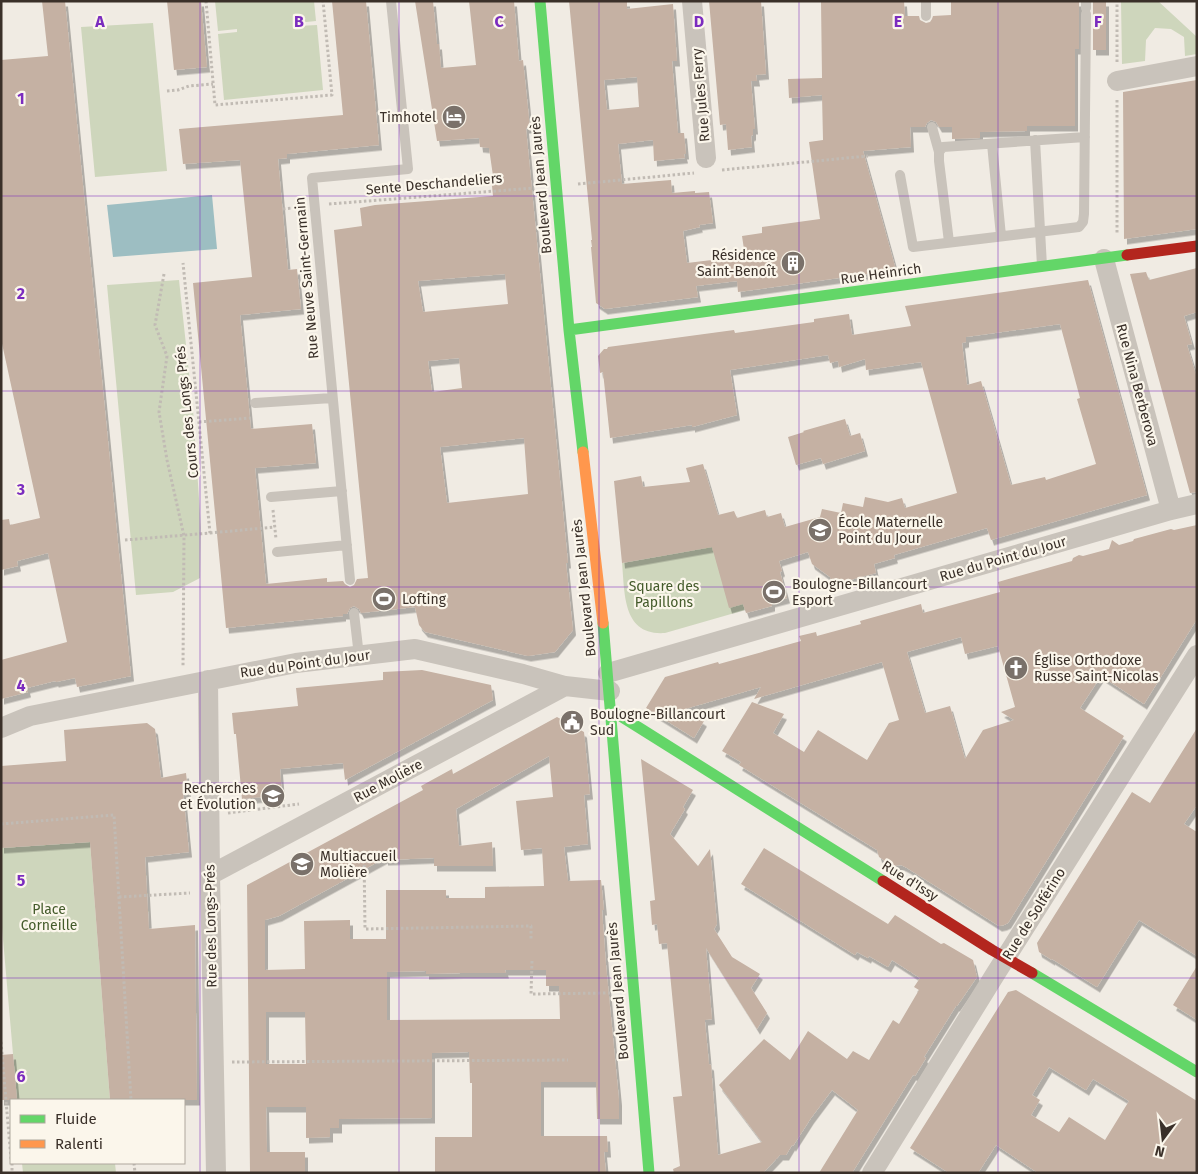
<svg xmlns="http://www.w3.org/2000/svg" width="1198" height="1174" font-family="'Fira Sans',sans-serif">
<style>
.green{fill:#ced6bc}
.water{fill:#9dbec2}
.building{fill:#c5b1a3;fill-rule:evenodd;filter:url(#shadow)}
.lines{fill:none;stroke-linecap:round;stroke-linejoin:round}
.path{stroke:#c1bbb4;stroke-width:3;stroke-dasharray:2.5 2.5;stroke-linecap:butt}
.lane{stroke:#c9c3bb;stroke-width:10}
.street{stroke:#c9c3bb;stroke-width:20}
.fast{stroke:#63d668;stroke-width:11}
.slow{stroke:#ff974d;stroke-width:11}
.jam{stroke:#b3261e;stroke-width:11}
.grid{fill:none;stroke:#7b2cbf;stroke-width:1;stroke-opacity:0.55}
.labels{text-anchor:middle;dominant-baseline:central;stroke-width:4.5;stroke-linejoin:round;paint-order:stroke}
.street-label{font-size:14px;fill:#3a3029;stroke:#fbf6eb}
.poi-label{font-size:14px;fill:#3a3029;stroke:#fbf6eb;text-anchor:start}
.park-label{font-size:14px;fill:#445b2b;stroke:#fbf6eb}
.grid-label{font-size:16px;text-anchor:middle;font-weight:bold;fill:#7b2cbf;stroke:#fbf6eb;stroke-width:4.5;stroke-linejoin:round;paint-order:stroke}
</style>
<defs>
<filter id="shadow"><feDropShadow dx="3" dy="5.5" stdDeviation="0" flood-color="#0004"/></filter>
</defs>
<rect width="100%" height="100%" fill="#f0ebe3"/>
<!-- green -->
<path class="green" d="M 215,1 L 314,1 L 316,21 L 297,23 L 298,26 L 317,25 L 323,90 L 224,100 L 218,34 L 237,32 L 237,29 L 218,31 Z
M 1121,1 L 1158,1 L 1197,37 L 1197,54 L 1185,56 L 1184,37 L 1171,29 L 1155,28 L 1146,40 L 1145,61 L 1122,64 Z
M 153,23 L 167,171 L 95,177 L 81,27 Z
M 179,280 L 193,410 L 201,528 L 200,578 L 173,592 L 136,595 L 107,285 Z
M 726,544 L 745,610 L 665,633 C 622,636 625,593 622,563 Z
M 90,842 L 110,1100 L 17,1100 L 1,916 L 1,848 Z
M 22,1163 L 115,1163 L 116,1173 L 23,1173 Z"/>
<!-- water -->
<path class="water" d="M 212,195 L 217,249 L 113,257 L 107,205 Z"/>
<!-- building -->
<path class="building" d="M 42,1 L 65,1 L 131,676 L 77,687 L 75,678 L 56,682 L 55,681 L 27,688 L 28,692 L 1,699 L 1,660 L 67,642 L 48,553 L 17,561 L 18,566 L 1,570 L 1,520 L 9,519 L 10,525 L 40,518 L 1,339 L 1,60 L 48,56 Z
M 167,1 L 201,1 L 207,67 L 174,70 Z
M 332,1 L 366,1 L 379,145 L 287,154 L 287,158 L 278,159 L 288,270 L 297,269 L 301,309 L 240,315 L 251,429 L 312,424 L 316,463 L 255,468 L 266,584 L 327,578 L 327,582 L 343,581 L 345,584 L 350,587 L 354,585 L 357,579 L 368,578 L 334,230 L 362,226 L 360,208 L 375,205 L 493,196 L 491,176 L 493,176 L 489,148 L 480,147 L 479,138 L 437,141 L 415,1 L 433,1 L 437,44 L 439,44 L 441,68 L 476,65 L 469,1 L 514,1 L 519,61 L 523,60 L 530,128 L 526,128 L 568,563 L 566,563 L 573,630 L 555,652 L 528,656 L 425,632 L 419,625 L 415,607 L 361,613 L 359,609 L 354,606 L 350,608 L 347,614 L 343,614 L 343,616 L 226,628 L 193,283 L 252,277 L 240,160 L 183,164 L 179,129 L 343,115 ZM 505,274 L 508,304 L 423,312 L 418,281 ZM 459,358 L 462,388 L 432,392 L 428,361 ZM 524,438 L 528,494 L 447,503 L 440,447 Z
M 569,1 L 627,1 L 627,9 L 673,4 L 677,61 L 672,61 L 678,133 L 684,133 L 686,154 L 684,154 L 685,158 L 654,161 L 653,140 L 618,144 L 622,184 L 671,180 L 672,193 L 695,191 L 695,193 L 709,192 L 713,223 L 699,225 L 700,227 L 683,231 L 687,263 L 745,256 L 742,236 L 762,233 L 762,227 L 820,219 L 809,142 L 823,140 L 822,95 L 789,98 L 788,79 L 822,78 L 821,1 L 904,1 L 905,16 L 919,16 L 920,20 L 926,23 L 930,22 L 932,19 L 933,16 L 951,15 L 951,1 L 1079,1 L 1079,49 L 1075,49 L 1075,126 L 1027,126 L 1027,131 L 980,132 L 980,138 L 952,139 L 952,127 L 939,127 L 936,122 L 931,120 L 927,123 L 925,127 L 910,127 L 911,147 L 863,151 L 896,270 L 738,292 L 737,281 L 696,286 L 698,297 L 605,309 L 596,303 L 591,247 L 592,247 L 591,240 L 592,240 ZM 637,77 L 639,107 L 607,110 L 604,80 Z
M 709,1 L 761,1 L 766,74 L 756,75 L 757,81 L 751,81 L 755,129 L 753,129 L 753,135 L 751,136 L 752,147 L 728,150 L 726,124 L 720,125 Z
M 1093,1 L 1106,1 L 1106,50 L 1093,50 Z
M 1197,80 L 1197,229 L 1124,239 L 1123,92 Z
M 1197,268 L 1197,312 L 1184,316 L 1192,344 L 1187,345 L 1197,378 L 1197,492 L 1190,493 L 1130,274 L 1146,272 L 1149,280 Z
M 1088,280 L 1147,495 L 991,540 L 987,528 L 894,555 L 895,558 L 874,564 L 876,573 L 832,585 L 830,577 L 812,564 L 808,552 L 779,561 L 782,571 L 780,572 L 787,598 L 772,602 L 772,606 L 746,613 L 743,604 L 729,608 L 712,547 L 622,563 L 614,481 L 641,476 L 643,487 L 690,482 L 686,468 L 703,464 L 718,515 L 734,511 L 737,518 L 765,510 L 767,517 L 781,513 L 785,527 L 820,517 L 822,509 L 841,513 L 843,503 L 863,507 L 865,497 L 888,502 L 902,498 L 905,508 L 957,493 L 921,362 L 866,370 L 865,359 L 839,367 L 838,361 L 830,363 L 828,355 L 730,370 L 737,415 L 692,427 L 692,425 L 610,438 L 603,372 L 600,373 L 598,356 L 604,349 L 607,349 L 608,347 L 734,330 L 735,333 L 814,322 L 814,319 L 849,314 L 852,335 L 911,326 L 905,306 ZM 1060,324 L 1080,398 L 1077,399 L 1096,464 L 1046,480 L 1045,477 L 1011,485 L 981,381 L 967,385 L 962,343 L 966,342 L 966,337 Z
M 845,419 L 850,436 L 860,433 L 865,451 L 823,464 L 821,458 L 796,465 L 788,437 L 804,432 L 803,431 Z
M 1197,525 L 1197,619 L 1144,704 L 1101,676 L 1080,708 L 1124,736 L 1008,923 L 1004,925 L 999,926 L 907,868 L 901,865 L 893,866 L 879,857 L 877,850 L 739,765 L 741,762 L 722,751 L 752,702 L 784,714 L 773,733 L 804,752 L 818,730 L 867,760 L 889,723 L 899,720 L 882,662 L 754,699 L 761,687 L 685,709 L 704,721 L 694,738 L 646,708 L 665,677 L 718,662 L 719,664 L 801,641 L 799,636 L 816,632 L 817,636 L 861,624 L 860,621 L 921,604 L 923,613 L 1000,592 L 998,582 L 1072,561 L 1073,558 L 1079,555 L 1083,556 L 1109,549 L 1112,540 L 1119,545 L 1133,541 L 1134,539 L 1171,529 L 1174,530 ZM 961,637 L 965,654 L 998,646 L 1015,707 L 1001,712 L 1014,720 L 983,730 L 965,759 L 950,706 L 925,713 L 907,652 Z
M 422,670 L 491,685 L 493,700 L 345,780 L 343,763 L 280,769 L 282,795 L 242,799 L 236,734 L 234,734 L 232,713 L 298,706 L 296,688 L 383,680 L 383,672 Z
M 557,717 L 584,732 L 590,794 L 584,795 L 588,844 L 564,847 L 568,881 L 601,880 L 604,910 L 602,910 L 606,965 L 619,1100 L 619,1119 L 597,1119 L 596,1082 L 541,1082 L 541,1136 L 607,1136 L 608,1152 L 604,1152 L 606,1173 L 435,1173 L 435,1137 L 472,1137 L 472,1083 L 470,1083 L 469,1052 L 432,1053 L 432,1118 L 339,1119 L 339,1128 L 330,1128 L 330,1137 L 306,1138 L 306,1107 L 266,1107 L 267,1152 L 305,1152 L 305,1173 L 250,1173 L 247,885 L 423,790 L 421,786 L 452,769 L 453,774 ZM 549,756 L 553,797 L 516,801 L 521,850 L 542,848 L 544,886 L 485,887 L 485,898 L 446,898 L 446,890 L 386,890 L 386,939 L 350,939 L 350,920 L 304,921 L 305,969 L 265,970 L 265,920 L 279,916 L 385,858 L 385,860 L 434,858 L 434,866 L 493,866 L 492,842 L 459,846 L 456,809 ZM 505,970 L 546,970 L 546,986 L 559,986 L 560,1019 L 387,1020 L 387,972 L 426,971 L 426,974 L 461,973 L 506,973 ZM 266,1012 L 305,1012 L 306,1064 L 266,1064 Z
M 147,723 L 155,729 L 161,778 L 186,773 L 188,792 L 183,792 L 189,852 L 145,857 L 149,929 L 195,925 L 197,1100 L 110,1100 L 90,842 L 1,848 L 1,766 L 66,761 L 64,730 Z
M 1197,728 L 1197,805 L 1184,824 L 1197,832 L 1197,956 L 1139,920 L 1097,987 L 1052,959 L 1052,960 L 1039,952 L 1037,943 L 1132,792 L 1150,803 Z
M 641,759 L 693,790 L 683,807 L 685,809 L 670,834 L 698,866 L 710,849 L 717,924 L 714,929 L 732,957 L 760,974 L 751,988 L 767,1013 L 757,1029 L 706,948 L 712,1019 L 705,1020 L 705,1022 L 709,1064 L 711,1065 L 718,1155 L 762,1142 L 719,1085 L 764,1039 L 790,1060 L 808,1031 L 847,1059 L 853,1051 L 869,1060 L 893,1020 L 899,1024 L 919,990 L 914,987 L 920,978 L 892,960 L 888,967 L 869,956 L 868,958 L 857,952 L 855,955 L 741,884 L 764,848 L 888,924 L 895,915 L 941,944 L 944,943 L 973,960 L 977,977 L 957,1006 L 956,1006 L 924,1057 L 926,1058 L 915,1076 L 913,1075 L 852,1173 L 819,1173 L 858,1110 L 832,1090 L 811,1118 L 793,1146 L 792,1145 L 786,1155 L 780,1155 L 763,1173 L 674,1173 L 673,1169 L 680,1166 L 673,1097 L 682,1096 L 667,943 L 659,944 L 657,924 L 652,925 L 650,901 L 655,900 Z
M 1197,966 L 1197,1020 L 1173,1005 Z
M 1016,990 L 1197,1101 L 1197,1173 L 1038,1173 L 996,1145 L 978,1173 L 949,1173 L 910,1148 L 1008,992 ZM 1049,1067 L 1086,1090 L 1093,1079 L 1129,1101 L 1105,1140 L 1069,1117 L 1059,1132 L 1031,1115 L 1040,1100 L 1032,1095 Z
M 13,1054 L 17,1100 L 1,1100 L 1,1055 Z"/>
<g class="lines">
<!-- path -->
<path class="path" d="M 206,1 L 215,105 L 332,95 L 323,1
M 1117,62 L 1117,1
M 167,91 L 178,90 L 189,86 L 213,84
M 1117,100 L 1117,234
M 722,170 L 868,156
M 578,184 L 694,173
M 329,204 L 534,188
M 283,209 L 300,207
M 164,274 L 155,325 L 167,356 L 159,412 L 167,460 L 184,536 L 183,667
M 199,422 L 251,418
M 273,510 L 276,539
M 210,533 L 275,527
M 125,540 L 210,533 L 183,263
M 228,813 L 299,804
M 1,824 L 114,815 L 131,1100
M 364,855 L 365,929 L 531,926 L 531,940
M 119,897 L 190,893
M 532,961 L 531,994 L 610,993
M 1,1042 L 11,1159
M 232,1062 L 568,1060
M 12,1163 L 12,1173
M 134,1163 L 135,1173"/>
<!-- lane -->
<path class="lane" d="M 926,1 L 926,16
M 1086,8 L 1086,1
M 932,127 L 939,152
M 1035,140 L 1042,266
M 992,144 L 1001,236
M 900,175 L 913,247 L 1079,227 L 1083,222 L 1084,214 L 1086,14
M 949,242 L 939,161 L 939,152 L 943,147 L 1085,137
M 255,403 L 332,398
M 271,497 L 342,491
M 277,552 L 347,545
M 350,580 L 312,178 L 408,169 L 391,1
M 354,613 L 359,656"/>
<!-- street -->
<path class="street" d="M 692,1 L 706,158
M 1117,81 L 1197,66
M 1104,259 L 1171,510
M 608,673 L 1171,510 L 1197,504
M 208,680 L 210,875 L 216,1173
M 1,728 L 30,716 L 296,663 L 415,649 L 523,674 L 565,686 L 610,691
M 210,875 L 565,686
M 872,1173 L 996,973 L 1197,655"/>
<!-- fast -->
<path class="fast" d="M 540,1 L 569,330 L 583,452
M 569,330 L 1127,255
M 603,623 L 649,1173
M 611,710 L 883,881
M 1032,973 L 1197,1072"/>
<!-- slow -->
<path class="slow" d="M 583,452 L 603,623"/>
<!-- jam -->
<path class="jam" d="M 1127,255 L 1197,246
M 883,881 L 992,950 L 1032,973"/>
</g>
<!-- grid -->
<path class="grid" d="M 200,1 L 200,1173M 399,1 L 399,1173M 599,1 L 599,1173M 799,1 L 799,1173M 998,1 L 998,1173M 1,196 L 1197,196M 1,391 L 1197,391M 1,587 L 1197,587M 1,783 L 1197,783M 1,978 L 1197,978"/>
<!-- icons -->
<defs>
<g id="hotel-disc" transform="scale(1.25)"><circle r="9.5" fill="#7a716a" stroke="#fbf6eb"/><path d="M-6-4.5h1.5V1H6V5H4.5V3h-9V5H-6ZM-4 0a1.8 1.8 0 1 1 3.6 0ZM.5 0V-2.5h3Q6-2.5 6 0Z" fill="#fff"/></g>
<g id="building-disc" transform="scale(1.25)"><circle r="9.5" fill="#7a716a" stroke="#fbf6eb"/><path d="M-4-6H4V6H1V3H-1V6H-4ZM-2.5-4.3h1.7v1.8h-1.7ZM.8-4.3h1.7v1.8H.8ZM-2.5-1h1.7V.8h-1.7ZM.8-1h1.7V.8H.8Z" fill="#fff"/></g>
<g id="school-disc" transform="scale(1.25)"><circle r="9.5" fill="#7a716a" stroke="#fbf6eb"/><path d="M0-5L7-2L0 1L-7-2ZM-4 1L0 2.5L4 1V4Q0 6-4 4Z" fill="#fff"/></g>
<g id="stadium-disc" transform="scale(1.25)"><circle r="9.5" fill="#7a716a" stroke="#fbf6eb"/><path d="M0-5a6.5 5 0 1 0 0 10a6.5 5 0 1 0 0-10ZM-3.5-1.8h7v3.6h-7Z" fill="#fff"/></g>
<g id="church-disc" transform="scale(1.25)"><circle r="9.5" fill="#7a716a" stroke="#fbf6eb"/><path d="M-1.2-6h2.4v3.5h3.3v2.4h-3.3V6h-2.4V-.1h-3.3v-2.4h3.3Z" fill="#fff"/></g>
<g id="civic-disc" transform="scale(1.25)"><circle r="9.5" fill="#7a716a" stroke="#fbf6eb"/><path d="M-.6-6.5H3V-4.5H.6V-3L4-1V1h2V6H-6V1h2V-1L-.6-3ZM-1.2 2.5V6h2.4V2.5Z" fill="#fff"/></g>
</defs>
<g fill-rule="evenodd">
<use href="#hotel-disc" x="454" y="117"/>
<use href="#building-disc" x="793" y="263"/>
<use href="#school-disc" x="820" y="530"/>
<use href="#stadium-disc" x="774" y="592"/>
<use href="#stadium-disc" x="384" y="599"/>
<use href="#church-disc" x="1016" y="668"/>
<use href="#civic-disc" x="572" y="722"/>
<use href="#school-disc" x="273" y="796"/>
<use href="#school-disc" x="302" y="864"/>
</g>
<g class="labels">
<!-- street labels -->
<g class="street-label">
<text transform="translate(701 95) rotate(-95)">Rue Jules Ferry</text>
<text transform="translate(434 184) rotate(-5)">Sente Deschandeliers</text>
<text transform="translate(541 185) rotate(-95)">Boulevard Jean Jaurès</text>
<text transform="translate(881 274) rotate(-8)">Rue Heinrich</text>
<text transform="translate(307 278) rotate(-95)">Rue Neuve Saint-Germain</text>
<text transform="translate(1137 385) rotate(75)">Rue Nina Berberova</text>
<text transform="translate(187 412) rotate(-96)">Cours des Longs Prés</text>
<text transform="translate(1003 559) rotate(-16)">Rue du Point du Jour</text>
<text transform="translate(584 588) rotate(-96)">Boulevard Jean Jaurès</text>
<text transform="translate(305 664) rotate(-8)">Rue du Point du Jour</text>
<text transform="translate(388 781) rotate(-28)">Rue Molière</text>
<text transform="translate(910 881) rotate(32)">Rue d'Issy</text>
<text transform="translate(1034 914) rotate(-58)">Rue de Solférino</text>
<text transform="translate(211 926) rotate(-91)">Rue des Longs-Prés</text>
<text transform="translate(618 991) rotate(-95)">Boulevard Jean Jaurès</text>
</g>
<!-- poi labels -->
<g class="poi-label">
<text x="436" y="117" text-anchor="end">Timhotel</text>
<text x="776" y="255" text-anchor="end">Résidence<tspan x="776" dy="16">Saint-Benoît</tspan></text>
<text x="838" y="522">École Maternelle<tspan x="838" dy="16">Point du Jour</tspan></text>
<text x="792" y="584">Boulogne-Billancourt<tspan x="792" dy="16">Esport</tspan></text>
<text x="402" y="599">Lofting</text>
<text x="1034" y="660">Église Orthodoxe<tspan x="1034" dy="16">Russe Saint-Nicolas</tspan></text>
<text x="590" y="714">Boulogne-Billancourt<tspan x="590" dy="16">Sud</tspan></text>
<text x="256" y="788" text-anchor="end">Recherches<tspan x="256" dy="16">et Évolution</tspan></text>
<text x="320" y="856">Multiaccueil<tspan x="320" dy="16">Molière</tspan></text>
</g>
<!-- park labels -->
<g class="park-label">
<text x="664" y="586">Square des<tspan x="664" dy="16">Papillons</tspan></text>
<text x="49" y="909">Place<tspan x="49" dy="16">Corneille</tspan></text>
</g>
</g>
<g class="grid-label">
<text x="100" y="27">A</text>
<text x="299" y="27">B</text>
<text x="499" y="27">C</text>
<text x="699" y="27">D</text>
<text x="898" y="27">E</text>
<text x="1098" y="27">F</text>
<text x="21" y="104">1</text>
<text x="21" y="299">2</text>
<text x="21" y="495">3</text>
<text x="21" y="691">4</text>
<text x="21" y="886">5</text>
<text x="21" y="1082">6</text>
</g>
<!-- border -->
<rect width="1198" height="1174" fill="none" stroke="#3a3029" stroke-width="5"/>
<!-- legend -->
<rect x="10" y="1099" width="175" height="65" fill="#fbf6eb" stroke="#aea79d"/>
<rect x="20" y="1115" width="25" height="8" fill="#63d668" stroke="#aea79d"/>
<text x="55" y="1124" font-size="15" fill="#3a3029">Fluide</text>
<rect x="20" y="1140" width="25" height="8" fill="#ff974d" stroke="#aea79d"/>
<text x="55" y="1149" font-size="15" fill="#3a3029">Ralenti</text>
<!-- north arrow -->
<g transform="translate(1163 1139) rotate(195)" stroke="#fbf6eb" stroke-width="4" paint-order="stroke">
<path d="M0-4L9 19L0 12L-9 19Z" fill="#3a3029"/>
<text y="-8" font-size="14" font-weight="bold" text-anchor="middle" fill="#3a3029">N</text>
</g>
</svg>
